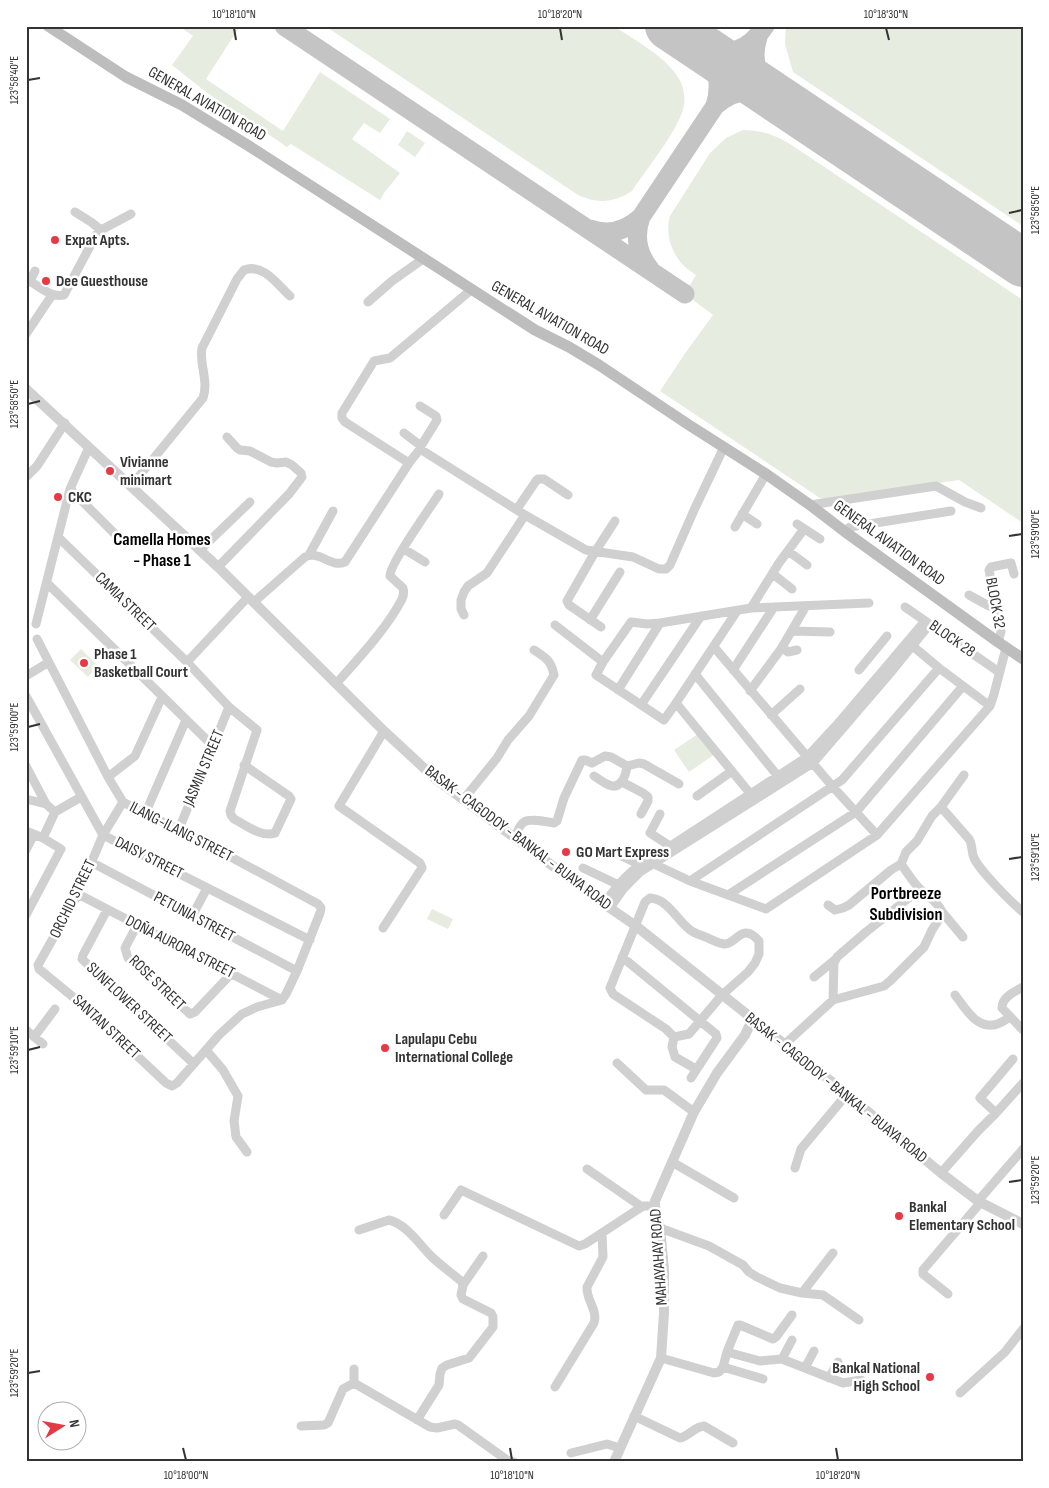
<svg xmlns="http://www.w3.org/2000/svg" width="1049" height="1488" font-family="'Sofia Sans Condensed',sans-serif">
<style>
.green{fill:#e6ecdf}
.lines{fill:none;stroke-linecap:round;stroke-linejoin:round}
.taxiway{stroke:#c4c4c4;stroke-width:19}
.runway{stroke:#c4c4c4;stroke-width:48}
.minor{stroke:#d0d0d0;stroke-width:9}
.tertiary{stroke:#d0d0d0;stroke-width:10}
.secondary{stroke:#bdbdbd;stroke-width:11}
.ticks{fill:none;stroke:#333;stroke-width:2}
.poi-dot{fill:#e63946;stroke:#fff;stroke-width:2}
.labels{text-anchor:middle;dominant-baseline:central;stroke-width:5;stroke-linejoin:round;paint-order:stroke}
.street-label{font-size:16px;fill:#333;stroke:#fff}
.poi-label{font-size:16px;font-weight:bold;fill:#333;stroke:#fff;text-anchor:start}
.neighbourhood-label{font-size:18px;font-weight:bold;fill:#000;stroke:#fff}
.neatline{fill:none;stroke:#333;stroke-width:2}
.ticks-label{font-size:12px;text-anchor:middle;fill:#333}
</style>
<rect width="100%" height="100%" fill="#fff"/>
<!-- green -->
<path class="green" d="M 179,26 L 240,26 L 206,79 L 283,131 L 320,72 L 390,119 L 380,133 L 364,123 L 352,139 L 400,173 L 384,193 L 380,200 L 291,144 L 287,147 L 206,92 L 172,65 L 193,36 Z
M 325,26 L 614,26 C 634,40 667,57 679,79 C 684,87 685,97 684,105 C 681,127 645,171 632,191 C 614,203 597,204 578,195 Z
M 786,26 L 1023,26 L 1023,226 L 793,72 L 785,44 Z
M 743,130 C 761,130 775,135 790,144 L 1023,300 L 1023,523 L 959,480 L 823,500 L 660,391 L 686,352 L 713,315 L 685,294 L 696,275 C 692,272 687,269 683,265 C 671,252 665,233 670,216 L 710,153 L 726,138 Z
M 407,131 L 425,143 L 415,157 L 398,145 Z
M 81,649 L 98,666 L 88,677 L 70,660 Z
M 698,734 L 715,754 L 689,772 L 674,750 Z
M 432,909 L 453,919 L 448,929 L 427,919 Z"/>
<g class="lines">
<!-- taxiway -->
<path class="taxiway" d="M 284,26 L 685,294
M 758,37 C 751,59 756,78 772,95
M 701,48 C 728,58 749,50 765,26
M 701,48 C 718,64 722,83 715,106
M 641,217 C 634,236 637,253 650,269
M 590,229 C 610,236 627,230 641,217 L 715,106 C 732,91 751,87 772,95"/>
<!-- runway -->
<path class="runway" d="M 669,26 L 1023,263"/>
<!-- minor -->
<path class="minor" d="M 75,212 L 91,222 L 101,230
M 35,271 L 31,279 L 31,282 C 41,288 52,298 64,295 L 96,235 L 101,230 L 131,214
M 368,302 L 392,281 L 423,259
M 26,334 L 52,295
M 404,433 L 421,446 L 437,420 L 436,416 L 420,406
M 409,463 L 345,422 L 342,418 L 342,413 L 374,361 L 390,358 L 471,290
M 26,477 L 37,466 L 65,423
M 131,486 L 203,398 C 209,381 199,364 202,348 L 237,279 L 244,270 C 263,263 277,284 290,296
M 70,489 L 121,540
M 810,505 L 936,486 L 965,502 L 981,508
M 517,509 L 536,481 L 538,479 L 544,479 L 568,495
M 742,514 L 757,524
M 797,524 L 820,539
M 735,527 L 766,474
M 844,531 L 850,527 L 951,511
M 58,537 L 187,662 L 229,707 L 257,730 L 230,811 L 231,815 L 234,819 C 246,825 262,838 275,833 L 291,799 L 289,796 L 244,765
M 404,549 L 425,562
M 200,550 L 250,502
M 788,551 L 807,565
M 309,555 L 333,511
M 218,567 L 289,494 L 302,477 L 301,473 L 292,465 L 286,462 L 277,463 L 271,462 L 250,451 L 240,450 L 237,448 L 227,437
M 773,574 L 792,589
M 47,583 L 213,746
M 969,595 L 989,606 L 996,607
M 254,602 L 305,557 C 320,550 330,568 345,562 L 409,463 L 420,449 L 525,515 L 586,550 L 633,557 L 659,569 L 666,569 L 670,565 L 695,508 L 724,447
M 905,607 L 999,672
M 751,608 L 779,563 L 804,529
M 737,611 L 676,703 L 664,720 L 596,675 L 603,662 L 631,622 L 647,624 L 660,623 L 751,608 L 869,603
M 464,615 L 461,609 L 461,600 L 464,592 L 468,586 L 487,573 L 525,515
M 590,620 L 620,572
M 36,624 L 70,489 L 89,447
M 555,625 L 603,662
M 601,627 L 569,605 L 567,601 L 595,552 L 615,521
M 792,631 L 830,632
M 37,639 L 108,777 L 123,802 L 145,814 L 179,829 L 318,904 L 321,908 L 320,913 L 297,971 L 286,994 L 282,1000 L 257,1007 L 242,1014 L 219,1035 L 177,1083 L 172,1086 L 166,1083 L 84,1006 L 39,969 L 38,965 L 78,894 L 103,835 L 123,802
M 998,642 L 1001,632 L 989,570 L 991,567 L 1011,563 L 1014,574
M 909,643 L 939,668 L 990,706
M 714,647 L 833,787 L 877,835
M 782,647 L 788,652 L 797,650
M 187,662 L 248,597
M 733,670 L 774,607
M 859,670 L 887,636
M 695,674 L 781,780
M 26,676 L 49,662
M 336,684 C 357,660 388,627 402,599 C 404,595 404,592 403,588 L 390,576 C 389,565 430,508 439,494
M 618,690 L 660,623
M 750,691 L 781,649 L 806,606
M 26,696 L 103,835 L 310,940
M 676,703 L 753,797
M 641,705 L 701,616
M 771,715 L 800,689
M 26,766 L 46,804 L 55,812
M 594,776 C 599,779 604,783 609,785 C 621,790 626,775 627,766
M 108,777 L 135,756 L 162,697
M 622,782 L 643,793 L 648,797 L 648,801 L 641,814
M 697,796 L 732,771
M 26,799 L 46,804
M 463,800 L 497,758 L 508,740 L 529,716 L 554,675 C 551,660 546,658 534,650
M 941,807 L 969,839 C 973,845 971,852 974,858 C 980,871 1012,903 1023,912
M 145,814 L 186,720
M 660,814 L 650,833 L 673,848
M 179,829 L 229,707
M 26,831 L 43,838 L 61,849 L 26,915
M 515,837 C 517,833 519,825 524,822 C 531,818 546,822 554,823 L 557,821 L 564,798 L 582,760 L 585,760 L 592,763 L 605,756 L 611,757 L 627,766 L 639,763 L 644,764 L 679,784
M 43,838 L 55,812 L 81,797
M 26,850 L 34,834
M 618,854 L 642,866
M 649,860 L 654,864 L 690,881 L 766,909 L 877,835 L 990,706 L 994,694 L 1006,648
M 91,862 L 297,971
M 583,868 L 623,887
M 690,881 L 842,780 L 939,668
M 78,894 L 282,1000
M 728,895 L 856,812 L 963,686
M 650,898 C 668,899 676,919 689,929 C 693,933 698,934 703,936 C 709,938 719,944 725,944 C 737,943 742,922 759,941 L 759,954 L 755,963 L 748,972 L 722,995 L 689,1034 L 674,1037 L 666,1029 L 613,994 L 610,988 L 645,902 Z
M 604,904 C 616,886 630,869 649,860 L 807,757 L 841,720 L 925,621
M 828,905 L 835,910 L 843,908 L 849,905 L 891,870 L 901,864
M 610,908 L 624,888 L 640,872 L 813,763 L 892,671 L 930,624
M 107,910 L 83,955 L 82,959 L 194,1064
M 943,913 L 963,937
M 192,916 L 207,888
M 137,925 L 125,948 L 128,958 L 190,1014 L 195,1012 L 231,974
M 383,928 L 420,871 L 422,868 L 420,863 L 339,806 L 384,731
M 622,957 L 716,1034 L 717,1038 L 691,1078
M 814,977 L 836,959
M 1023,987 C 1014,992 1002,997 1002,1008 L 1023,1030
M 955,995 C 964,1006 975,1027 992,1025 C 999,1025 1005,1020 1010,1017
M 833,1000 L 834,963 L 837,957 L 866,932 L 920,889
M 26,1030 L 43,1044
M 34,1037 L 55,1009
M 674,1037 L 672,1047 L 675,1057 L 696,1069
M 785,1044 L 833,1000 L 884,986 L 890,981 L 924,947 L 932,930 L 943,913 C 938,902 929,897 921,890 C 913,883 907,872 901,864 L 906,852 L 917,841 L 932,816 L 941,807 L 964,775
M 206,1050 L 223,1070 L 238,1096 L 234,1121 L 236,1137 L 247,1152
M 617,1063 L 646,1090 L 664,1090 L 694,1112
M 996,1113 L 980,1098 L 1013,1059
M 672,1162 L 734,1198
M 795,1168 L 801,1149 L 847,1094
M 587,1169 L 642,1207
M 941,1173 L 978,1131 L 996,1113 L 1023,1083
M 978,1201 L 1023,1149
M 444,1215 L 461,1190 L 579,1246 L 585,1244 L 640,1208 L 644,1206 L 655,1206
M 660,1228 L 709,1246 L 743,1265 L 749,1272 L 757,1277 L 780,1288 L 802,1293 L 833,1253
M 359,1230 L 389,1220 C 406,1224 419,1244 431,1256 C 440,1265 452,1273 462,1282 L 463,1285 L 461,1295 L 463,1299 L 491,1313 L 493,1317 L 493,1327 L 469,1358 L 447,1365 L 442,1368 L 440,1374 L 439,1385 L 417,1420
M 463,1285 L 483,1256
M 802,1293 L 823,1295 L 859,1320
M 948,1294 L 923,1274 L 923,1270 L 981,1202
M 727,1352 L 738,1325 L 740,1325 L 773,1339 L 776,1337 L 792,1315
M 661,1358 L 714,1373 L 719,1372 L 723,1367 L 727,1352 L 760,1361 L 782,1359 L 843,1383 L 861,1380
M 782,1359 L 792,1340
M 723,1367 L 763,1379
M 805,1368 L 814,1351
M 354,1369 L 354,1383 L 430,1427 L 437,1428 L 455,1424 L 458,1425 L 507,1460 L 514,1462
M 829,1378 L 838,1362
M 555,1387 L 594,1323 C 598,1310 586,1300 587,1287 L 603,1257 L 602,1233
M 960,1393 L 1005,1352 L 1023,1329
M 634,1416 L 680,1438 C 689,1436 694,1427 704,1426 L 733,1443
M 301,1426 L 324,1425 L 328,1423 L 343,1389 L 354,1383
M 571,1453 L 607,1444 L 620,1448"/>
<!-- tertiary -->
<path class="tertiary" d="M 26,389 L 218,567 L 384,731 L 437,780 L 604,904 L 636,926 L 847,1094 L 941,1173 L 978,1201 L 1023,1224
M 614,1462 L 661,1358 L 664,1313 L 664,1270 L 660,1228 L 655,1206 L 655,1201 L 694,1112 L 717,1073 L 745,1035 L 753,1018"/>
<!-- secondary -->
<path class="secondary" d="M 48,26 L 126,77 L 182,105 L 249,146 L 535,330 L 569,347 L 599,365 L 689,425 L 766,474 L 810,505 L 844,531 L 998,642 L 1023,659"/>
</g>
<!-- ticks -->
<path class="ticks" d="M 234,28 L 236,40M 560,28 L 562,40M 886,28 L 889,40M 28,80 L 40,78M 1009,213 L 1022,210M 28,404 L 40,401M 1009,536 L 1022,534M 28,727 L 40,724M 1009,859 L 1022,857M 28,1050 L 40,1047M 1009,1182 L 1022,1180M 28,1373 L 40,1371M 183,1448 L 186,1460M 510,1448 L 512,1460M 836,1448 L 838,1460"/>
<!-- markers -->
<g class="poi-dot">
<circle cx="55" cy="240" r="5"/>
<circle cx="46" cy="281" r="5"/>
<circle cx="110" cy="471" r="5"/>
<circle cx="58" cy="497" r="5"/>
<circle cx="84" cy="663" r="5"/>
<circle cx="566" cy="852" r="5"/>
<circle cx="385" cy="1048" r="5"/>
<circle cx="899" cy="1216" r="5"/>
<circle cx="930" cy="1377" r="5"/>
</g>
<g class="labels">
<!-- street labels -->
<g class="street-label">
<text transform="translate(207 104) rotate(30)">GENERAL AVIATION ROAD</text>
<text transform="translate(550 318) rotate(30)">GENERAL AVIATION ROAD</text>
<text transform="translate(889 543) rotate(36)">GENERAL AVIATION ROAD</text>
<text transform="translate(125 602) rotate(44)">CAMIA STREET</text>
<text transform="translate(995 603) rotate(80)">BLOCK 32</text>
<text transform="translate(952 639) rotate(35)">BLOCK 28</text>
<text transform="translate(204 768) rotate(-67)">JASMIN STREET</text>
<text transform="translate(181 832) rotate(27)">ILANG-ILANG STREET</text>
<text transform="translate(518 838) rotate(37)">BASAK - CAGODOY - BANKAL - BUAYA ROAD</text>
<text transform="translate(149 858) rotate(27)">DAISY STREET</text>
<text transform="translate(73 899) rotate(-64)">ORCHID STREET</text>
<text transform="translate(194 917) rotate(28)">PETUNIA STREET</text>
<text transform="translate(180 947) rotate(27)">DOÑA AURORA STREET</text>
<text transform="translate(157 983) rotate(44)">ROSE STREET</text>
<text transform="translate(129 1003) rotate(43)">SUNFLOWER STREET</text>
<text transform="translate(106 1027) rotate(43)">SANTAN STREET</text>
<text transform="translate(836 1088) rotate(39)">BASAK - CAGODOY - BANKAL - BUAYA ROAD</text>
<text transform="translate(659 1257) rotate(-94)">MAHAYAHAY ROAD</text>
</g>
<!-- poi labels -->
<g class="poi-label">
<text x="65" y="240">Expat Apts.</text>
<text x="56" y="281">Dee Guesthouse</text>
<text x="120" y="462">Vivianne<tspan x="120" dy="18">minimart</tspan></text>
<text x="68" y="497">CKC</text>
<text x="94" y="654">Phase 1<tspan x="94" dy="18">Basketball Court</tspan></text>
<text x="576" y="852">GO Mart Express</text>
<text x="395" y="1039">Lapulapu Cebu<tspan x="395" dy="18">International College</tspan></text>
<text x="909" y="1207">Bankal<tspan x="909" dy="18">Elementary School</tspan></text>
<text x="920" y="1368" text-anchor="end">Bankal National<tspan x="920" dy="18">High School</tspan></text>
</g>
<!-- neighbourhood labels -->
<g class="neighbourhood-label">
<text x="162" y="539">Camella Homes<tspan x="162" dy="21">- Phase 1</tspan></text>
<text x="906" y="893">Portbreeze<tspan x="906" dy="21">Subdivision</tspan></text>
</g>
</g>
<!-- border -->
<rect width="1049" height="1488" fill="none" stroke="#ffffff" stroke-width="55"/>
<!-- north arrow -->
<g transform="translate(62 1426) rotate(79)"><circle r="24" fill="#ffffff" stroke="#adadad"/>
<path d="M0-4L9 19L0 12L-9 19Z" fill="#e63946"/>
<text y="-8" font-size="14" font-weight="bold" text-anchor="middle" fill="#333333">N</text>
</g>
<rect x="28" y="28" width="994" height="1432" class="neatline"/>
<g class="ticks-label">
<text x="234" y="18">10°18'10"N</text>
<text x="560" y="18">10°18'20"N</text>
<text x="886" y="18">10°18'30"N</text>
<text transform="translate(14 80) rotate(-90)" y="4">123°58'40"E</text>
<text transform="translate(1035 210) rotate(-90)" y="4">123°58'50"E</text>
<text transform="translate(14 404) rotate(-90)" y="4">123°58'50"E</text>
<text transform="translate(1035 534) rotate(-90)" y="4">123°59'00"E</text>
<text transform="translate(14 727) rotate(-90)" y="4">123°59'00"E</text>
<text transform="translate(1035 857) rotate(-90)" y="4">123°59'10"E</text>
<text transform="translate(14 1050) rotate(-90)" y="4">123°59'10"E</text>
<text transform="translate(1035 1180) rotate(-90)" y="4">123°59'20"E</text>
<text transform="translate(14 1373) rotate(-90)" y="4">123°59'20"E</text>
<text x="186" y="1479">10°18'00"N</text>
<text x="512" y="1479">10°18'10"N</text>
<text x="838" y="1479">10°18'20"N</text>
</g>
</svg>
